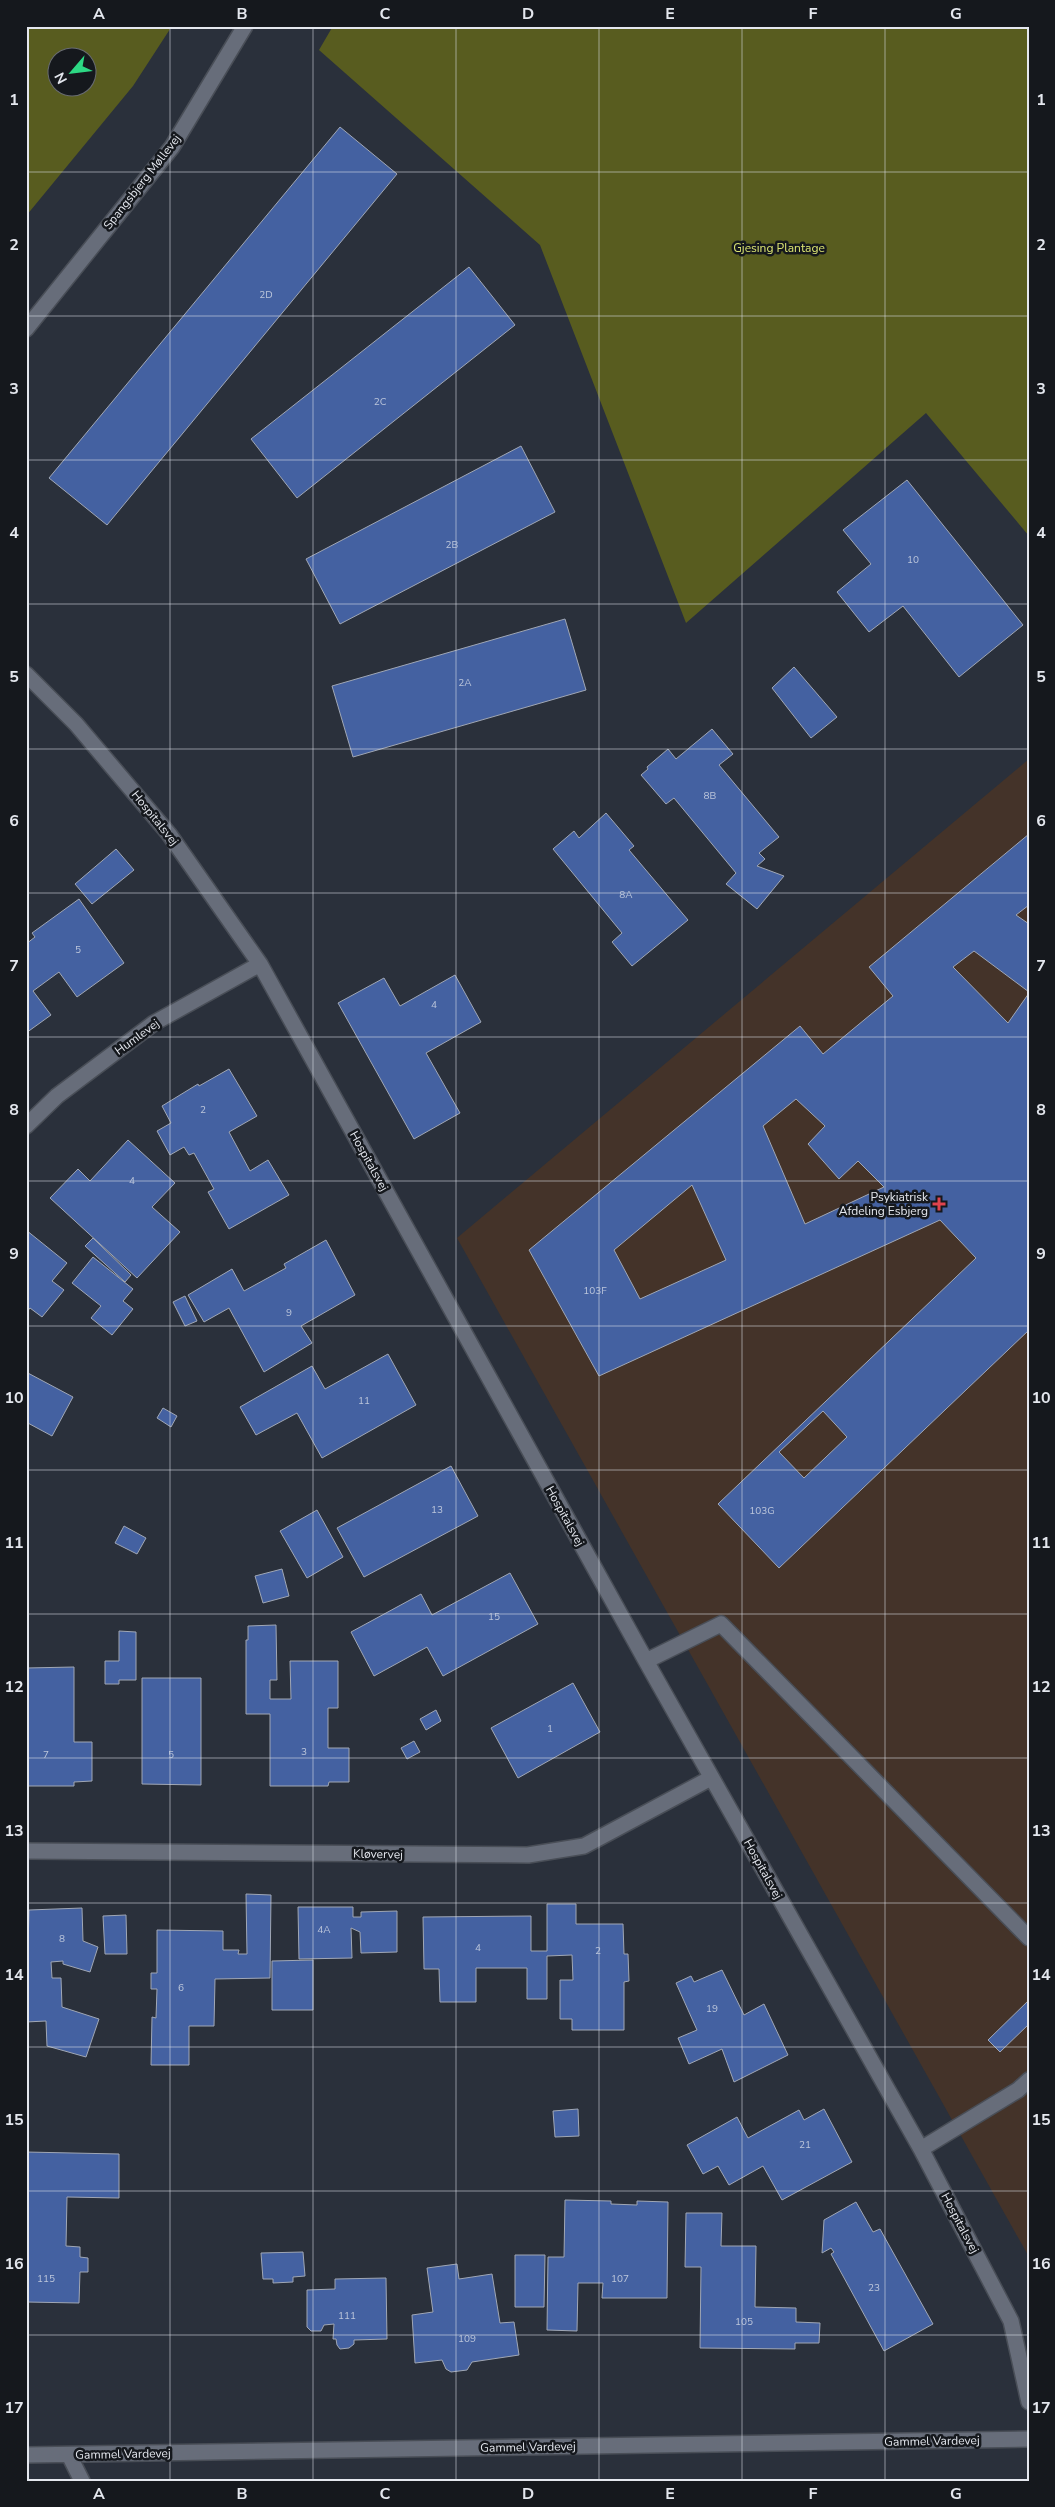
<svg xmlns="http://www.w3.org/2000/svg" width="1055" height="2507" font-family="'Nunito Sans',sans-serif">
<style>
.medical{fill:#443329}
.green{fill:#585c1f;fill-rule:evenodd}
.building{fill:#4461a1;stroke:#a0a7b5;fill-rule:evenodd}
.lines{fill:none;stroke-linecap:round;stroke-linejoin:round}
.minor-casing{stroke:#494e57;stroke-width:18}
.minor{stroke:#676d7a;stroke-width:15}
.grid{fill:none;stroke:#e4e7ee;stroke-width:1;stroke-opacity:0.55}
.health-dot{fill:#e0444e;stroke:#15181d;stroke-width:2}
.labels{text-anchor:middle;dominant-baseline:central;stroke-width:5;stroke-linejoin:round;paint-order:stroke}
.number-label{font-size:10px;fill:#bcc6db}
.street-label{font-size:12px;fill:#e4e7ee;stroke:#15181d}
.park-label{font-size:12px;fill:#dbe473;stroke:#15181d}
.poi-label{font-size:12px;fill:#e4e7ee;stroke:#15181d;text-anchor:end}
.neatline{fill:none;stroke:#e4e7ee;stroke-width:2}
.grid-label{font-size:16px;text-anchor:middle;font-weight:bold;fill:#e4e7ee}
</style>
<rect width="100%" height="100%" fill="#2a303b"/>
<!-- medical -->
<path class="medical" d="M 1029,759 L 1029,2257 L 457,1238 Z"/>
<!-- green -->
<path class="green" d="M 26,26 L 172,26 L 133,86 L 26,216 ZM 58,58 L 88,58 L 88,88 L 58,88 Z
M 333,26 L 1029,26 L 1029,536 L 926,413 L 686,623 L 540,245 L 319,50 Z"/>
<!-- building -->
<path class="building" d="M 340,127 L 397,174 L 107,525 L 49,478 Z
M 469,267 L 515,325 L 297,498 L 251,439 Z
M 521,446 L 555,512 L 340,624 L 306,559 Z
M 907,480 L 1023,625 L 959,677 L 903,606 L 869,632 L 837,592 L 871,564 L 843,530 Z
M 565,619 L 586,690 L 353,757 L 332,686 Z
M 794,667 L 837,717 L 811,738 L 772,688 Z
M 712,729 L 733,754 L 719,765 L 779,837 L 759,853 L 765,859 L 757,866 L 784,876 L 757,909 L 726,884 L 736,873 L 674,798 L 666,804 L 641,775 L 648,769 L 647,767 L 668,749 L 676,759 Z
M 606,813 L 634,846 L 629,850 L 688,920 L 632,966 L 612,942 L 622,933 L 553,849 L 574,831 L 579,838 Z
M 1029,834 L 1029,905 L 1016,915 L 1029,924 L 1029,992 L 974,951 L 953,967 L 1008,1023 L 1029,993 L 1029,1330 L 779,1568 L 718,1504 L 976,1258 L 940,1220 L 599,1376 L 529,1250 L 800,1026 L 823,1054 L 893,996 L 869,967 ZM 796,1099 L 825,1126 L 808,1144 L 839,1179 L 858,1161 L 884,1187 L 805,1224 L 763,1126 ZM 692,1185 L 726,1260 L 640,1299 L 614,1250 ZM 823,1411 L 847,1437 L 804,1478 L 779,1452 Z
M 116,849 L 134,870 L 92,904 L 75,884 Z
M 79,899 L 124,963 L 77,997 L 59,972 L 33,991 L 51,1015 L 26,1033 L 26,944 L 35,937 L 32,933 Z
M 455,975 L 481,1022 L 426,1053 L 460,1113 L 414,1139 L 338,1003 L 384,978 L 400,1006 Z
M 229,1069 L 257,1116 L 229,1132 L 250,1171 L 268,1160 L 289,1195 L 229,1229 L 208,1192 L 214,1189 L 194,1153 L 189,1155 L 184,1147 L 170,1155 L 157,1131 L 171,1123 L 162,1106 L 198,1084 L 199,1086 Z
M 128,1140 L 175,1183 L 152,1207 L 180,1232 L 137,1278 L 50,1198 L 78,1169 L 90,1181 Z
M 26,1230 L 67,1263 L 52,1281 L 64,1290 L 42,1317 L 30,1308 L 26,1313 Z
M 93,1238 L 131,1275 L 125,1282 L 85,1246 Z
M 326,1240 L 355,1295 L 301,1326 L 312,1343 L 264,1372 L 229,1308 L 204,1322 L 188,1295 L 232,1269 L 244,1291 L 286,1268 L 284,1264 Z
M 93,1257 L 133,1289 L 123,1301 L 133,1309 L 112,1335 L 91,1318 L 101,1306 L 72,1283 Z
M 185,1296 L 197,1321 L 185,1326 L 173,1302 Z
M 388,1354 L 416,1405 L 322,1458 L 297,1413 L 256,1435 L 240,1407 L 312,1366 L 325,1389 Z
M 26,1372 L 73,1397 L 52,1436 L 26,1422 Z
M 163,1408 L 177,1416 L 171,1427 L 157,1418 Z
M 451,1466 L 478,1516 L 364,1577 L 337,1528 Z
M 317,1510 L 343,1557 L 307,1578 L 280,1531 Z
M 124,1526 L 146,1538 L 137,1554 L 115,1543 Z
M 282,1569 L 289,1596 L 263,1603 L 255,1576 Z
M 510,1573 L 538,1624 L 443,1676 L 427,1647 L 374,1676 L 351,1632 L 421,1594 L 432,1615 Z
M 276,1625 L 277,1680 L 270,1680 L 270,1699 L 291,1699 L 290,1661 L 338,1661 L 338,1708 L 328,1708 L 328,1748 L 349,1748 L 349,1782 L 329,1782 L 328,1786 L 270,1786 L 270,1714 L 246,1714 L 246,1640 L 248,1640 L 248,1626 Z
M 119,1631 L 136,1632 L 136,1680 L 119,1680 L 119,1684 L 105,1684 L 105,1661 L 119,1661 Z
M 74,1667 L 74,1742 L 92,1742 L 92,1781 L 74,1782 L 74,1786 L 26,1786 L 26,1668 Z
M 142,1678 L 201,1678 L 201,1785 L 142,1784 Z
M 573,1683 L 600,1732 L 518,1778 L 491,1728 Z
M 436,1710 L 441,1721 L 426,1730 L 420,1719 Z
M 414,1741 L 420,1752 L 407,1759 L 401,1748 Z
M 246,1894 L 271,1895 L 270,1978 L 215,1979 L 214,2026 L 189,2026 L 189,2065 L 151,2065 L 152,2017 L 156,2018 L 157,1989 L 151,1989 L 151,1973 L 157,1973 L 157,1930 L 223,1931 L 223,1950 L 239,1950 L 238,1954 L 247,1954 Z
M 547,1904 L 576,1904 L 576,1924 L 623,1924 L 624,1954 L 628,1954 L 629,1981 L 624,1982 L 624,2030 L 572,2030 L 572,2019 L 560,2019 L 560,1980 L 573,1980 L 572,1955 L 547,1956 L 547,1999 L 527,1999 L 527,1968 L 476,1968 L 476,2002 L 440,2002 L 439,1969 L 424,1969 L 423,1917 L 531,1916 L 531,1951 L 547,1951 Z
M 298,1907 L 353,1907 L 353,1917 L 361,1917 L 361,1912 L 397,1911 L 397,1952 L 361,1953 L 360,1932 L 351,1928 L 352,1958 L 299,1959 Z
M 82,1908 L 83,1941 L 98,1947 L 90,1972 L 63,1964 L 63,1961 L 51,1962 L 52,1978 L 61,1978 L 62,2007 L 99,2019 L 86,2057 L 47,2046 L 46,2021 L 26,2022 L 29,1910 Z
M 126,1915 L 127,1954 L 105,1954 L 103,1916 Z
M 313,1960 L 313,2010 L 272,2010 L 272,1961 Z
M 722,1970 L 744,2015 L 764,2004 L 788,2055 L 734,2082 L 722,2049 L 689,2064 L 678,2038 L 697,2030 L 676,1983 L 691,1976 L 694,1982 Z
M 1029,2000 L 1029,2024 L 1000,2052 L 988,2040 Z
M 578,2109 L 579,2136 L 555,2137 L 553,2111 Z
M 824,2109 L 852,2162 L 782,2200 L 763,2166 L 729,2185 L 718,2166 L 703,2174 L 687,2145 L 737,2117 L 748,2138 L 799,2110 L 804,2120 Z
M 26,2152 L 119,2154 L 119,2198 L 67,2197 L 66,2246 L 80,2247 L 80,2257 L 88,2258 L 88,2272 L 80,2272 L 79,2303 L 26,2302 Z
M 565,2200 L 611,2201 L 611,2204 L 637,2205 L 637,2201 L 668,2202 L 667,2298 L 602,2298 L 603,2283 L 578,2283 L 577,2331 L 547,2330 L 548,2257 L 564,2257 Z
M 856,2202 L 873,2232 L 880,2229 L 933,2324 L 884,2351 L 831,2254 L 834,2252 L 831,2248 L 822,2253 L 824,2220 Z
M 686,2213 L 722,2213 L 721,2246 L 756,2246 L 755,2307 L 796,2308 L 796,2322 L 820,2323 L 819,2343 L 795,2343 L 795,2349 L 700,2348 L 701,2267 L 685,2267 Z
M 303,2252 L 305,2276 L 293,2277 L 293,2282 L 273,2283 L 273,2279 L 263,2279 L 261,2253 Z
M 515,2255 L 545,2255 L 544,2307 L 515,2307 Z
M 457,2264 L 459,2279 L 492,2274 L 500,2323 L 514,2322 L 519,2355 L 472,2362 L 467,2370 L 451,2372 L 446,2369 L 442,2360 L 415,2363 L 412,2315 L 433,2312 L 427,2268 Z
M 386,2278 L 387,2339 L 354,2340 L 354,2344 L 349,2348 L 340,2349 L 337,2345 L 336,2339 L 333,2339 L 334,2324 L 324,2325 L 321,2331 L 311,2331 L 307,2327 L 307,2290 L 335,2289 L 335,2279 Z"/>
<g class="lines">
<!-- minor casing -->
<g class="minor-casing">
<path id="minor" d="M 26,329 L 172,147 L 245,26
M 26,674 L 76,724 L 169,834 L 260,964 L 646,1661 L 921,2149 L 1011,2321 L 1029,2402
M 26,1126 L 57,1096 L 154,1023 L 260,964
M 646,1661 L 721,1624 L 1029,1938
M 26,1851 L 528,1855 L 584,1846 L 711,1778
M 921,2149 L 1018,2090 L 1029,2080
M 26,2455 L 1029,2439
M 69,2455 L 82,2481"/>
</g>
<!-- minor -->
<use href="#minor" class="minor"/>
</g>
<!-- grid -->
<path class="grid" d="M 170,26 L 170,2481M 313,26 L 313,2481M 456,26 L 456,2481M 599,26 L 599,2481M 742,26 L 742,2481M 885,26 L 885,2481M 26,172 L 1029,172M 26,316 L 1029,316M 26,460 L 1029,460M 26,604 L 1029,604M 26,749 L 1029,749M 26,893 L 1029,893M 26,1037 L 1029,1037M 26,1181 L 1029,1181M 26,1326 L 1029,1326M 26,1470 L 1029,1470M 26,1614 L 1029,1614M 26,1758 L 1029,1758M 26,1903 L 1029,1903M 26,2047 L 1029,2047M 26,2191 L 1029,2191M 26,2335 L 1029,2335"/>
<!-- markers -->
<path class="health-dot" d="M936.5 1196.5h5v5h5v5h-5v5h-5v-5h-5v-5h5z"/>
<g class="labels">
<!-- number labels -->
<g class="number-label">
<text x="266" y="295">2D</text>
<text x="380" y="402">2C</text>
<text x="452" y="545">2B</text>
<text x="913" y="560">10</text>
<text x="465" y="683">2A</text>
<text x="710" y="796">8B</text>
<text x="626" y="895">8A</text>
<text x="78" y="950">5</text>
<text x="434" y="1005">4</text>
<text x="203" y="1110">2</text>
<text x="132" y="1181">4</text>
<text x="595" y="1291">103F</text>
<text x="289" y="1313">9</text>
<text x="364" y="1401">11</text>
<text x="437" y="1510">13</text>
<text x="762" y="1511">103G</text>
<text x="494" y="1617">15</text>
<text x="550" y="1729">1</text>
<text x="304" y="1752">3</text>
<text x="46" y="1755">7</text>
<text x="171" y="1755">5</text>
<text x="324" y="1930">4A</text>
<text x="62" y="1939">8</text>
<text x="478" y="1948">4</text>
<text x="598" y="1951">2</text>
<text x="181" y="1988">6</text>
<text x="712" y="2009">19</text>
<text x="805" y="2145">21</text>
<text x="46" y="2279">115</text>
<text x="620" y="2279">107</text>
<text x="874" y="2288">23</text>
<text x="347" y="2316">111</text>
<text x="744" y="2322">105</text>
<text x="467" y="2339">109</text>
</g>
<!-- street labels -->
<g class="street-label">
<text transform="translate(142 182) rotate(-52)">Spangsbjerg Møllevej</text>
<text transform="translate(155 818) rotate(51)">Hospitalsvej</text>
<text transform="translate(137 1037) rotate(-36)">Humlevej</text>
<text transform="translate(369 1161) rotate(61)">Hospitalsvej</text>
<text transform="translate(565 1516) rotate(61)">Hospitalsvej</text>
<text transform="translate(378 1854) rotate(1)">Kløvervej</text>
<text transform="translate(763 1869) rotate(61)">Hospitalsvej</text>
<text transform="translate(960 2223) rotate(62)">Hospitalsvej</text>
<text transform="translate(932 2441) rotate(-1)">Gammel Vardevej</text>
<text transform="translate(528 2447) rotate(-1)">Gammel Vardevej</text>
<text transform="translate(123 2454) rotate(-1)">Gammel Vardevej</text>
</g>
<!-- park labels -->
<g class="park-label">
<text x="779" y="248">Gjesing Plantage</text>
</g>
<!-- poi labels -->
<g class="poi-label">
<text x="928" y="1197">Psykiatrisk<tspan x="928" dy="14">Afdeling Esbjerg</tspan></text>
</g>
</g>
<!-- border -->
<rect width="1055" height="2507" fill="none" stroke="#15181d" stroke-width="55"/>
<!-- north arrow -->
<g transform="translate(72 72) rotate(242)"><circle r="24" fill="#15181d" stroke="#686b71"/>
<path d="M0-4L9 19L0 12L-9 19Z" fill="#2dd884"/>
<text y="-8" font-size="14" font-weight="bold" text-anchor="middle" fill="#e4e7ee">N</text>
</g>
<rect x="28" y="28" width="1000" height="2452" class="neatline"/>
<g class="grid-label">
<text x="99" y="19">A</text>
<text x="242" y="19">B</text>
<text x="385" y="19">C</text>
<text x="528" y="19">D</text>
<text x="670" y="19">E</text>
<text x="813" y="19">F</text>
<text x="956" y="19">G</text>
<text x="14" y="105">1</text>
<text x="1041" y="105">1</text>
<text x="14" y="250">2</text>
<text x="1041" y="250">2</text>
<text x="14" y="394">3</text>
<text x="1041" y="394">3</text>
<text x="14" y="538">4</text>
<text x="1041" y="538">4</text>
<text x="14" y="682">5</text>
<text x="1041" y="682">5</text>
<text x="14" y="826">6</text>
<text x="1041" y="826">6</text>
<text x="14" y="971">7</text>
<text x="1041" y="971">7</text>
<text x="14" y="1115">8</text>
<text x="1041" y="1115">8</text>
<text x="14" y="1259">9</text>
<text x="1041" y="1259">9</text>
<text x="14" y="1403">10</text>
<text x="1041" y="1403">10</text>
<text x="14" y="1548">11</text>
<text x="1041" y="1548">11</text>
<text x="14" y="1692">12</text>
<text x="1041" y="1692">12</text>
<text x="14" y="1836">13</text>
<text x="1041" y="1836">13</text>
<text x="14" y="1980">14</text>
<text x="1041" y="1980">14</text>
<text x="14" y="2125">15</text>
<text x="1041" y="2125">15</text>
<text x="14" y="2269">16</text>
<text x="1041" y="2269">16</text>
<text x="14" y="2413">17</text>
<text x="1041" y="2413">17</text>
<text x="99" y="2499">A</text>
<text x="242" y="2499">B</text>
<text x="385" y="2499">C</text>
<text x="528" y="2499">D</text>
<text x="670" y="2499">E</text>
<text x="813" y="2499">F</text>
<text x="956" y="2499">G</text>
</g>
</svg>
